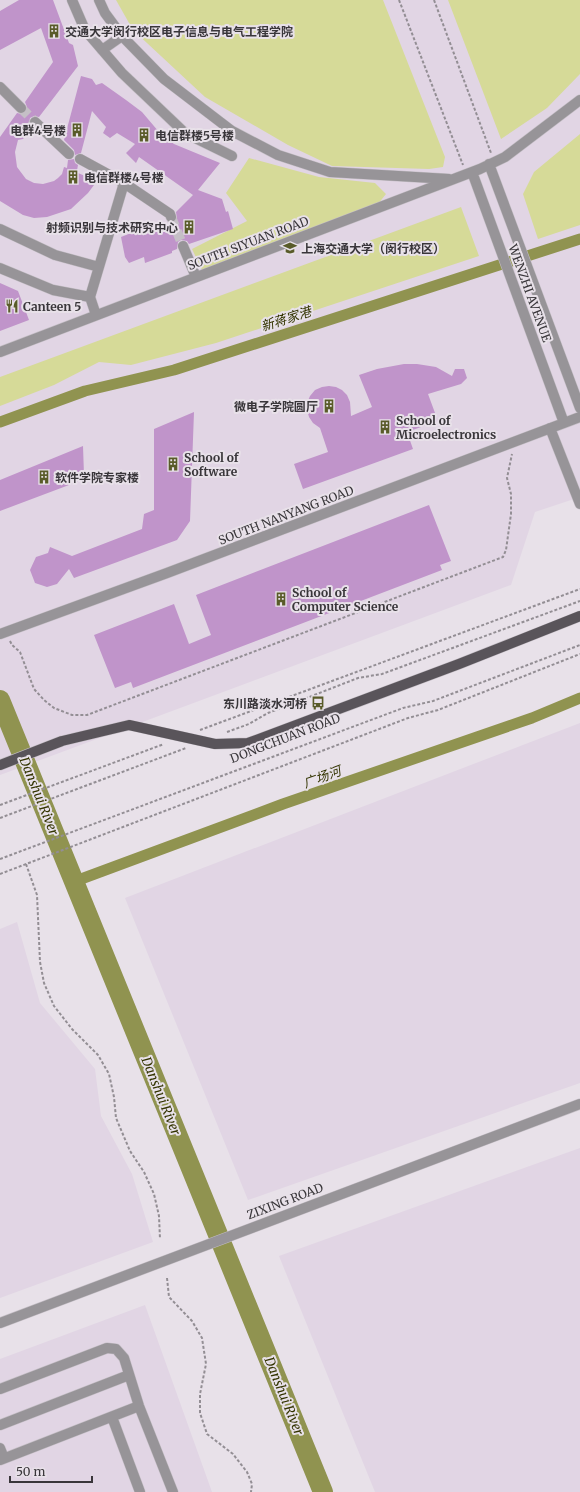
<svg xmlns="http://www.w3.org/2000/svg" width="580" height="1492" font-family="Merriweather,'Noto Sans SC',serif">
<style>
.built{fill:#e1d5e4}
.green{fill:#d6da98}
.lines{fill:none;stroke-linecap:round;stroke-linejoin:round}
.canal{stroke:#909350;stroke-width:11}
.river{stroke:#909350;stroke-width:20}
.building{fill:#c094ca}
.minor-tunnel{stroke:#c5bfc6;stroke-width:10;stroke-dasharray:10 5;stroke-linecap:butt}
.minor-casing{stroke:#c5bfc6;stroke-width:11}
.major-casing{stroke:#c5bfc6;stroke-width:11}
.path{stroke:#938e94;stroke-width:2;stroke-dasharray:3 2;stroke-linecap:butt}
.minor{stroke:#979498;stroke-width:10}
.major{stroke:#59545a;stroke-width:10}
.labels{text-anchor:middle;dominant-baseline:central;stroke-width:4;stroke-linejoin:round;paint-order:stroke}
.poi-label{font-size:12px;font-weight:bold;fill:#39363a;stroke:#e8e1e9;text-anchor:start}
.street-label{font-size:12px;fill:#39363a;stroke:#e8e1e9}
.water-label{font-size:13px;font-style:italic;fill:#333400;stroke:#e8e1e9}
</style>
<rect width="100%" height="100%" fill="#e8e1e9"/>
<!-- built -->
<path class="built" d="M 0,0 L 580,0 L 580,497 L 535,512 L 511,585 L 0,775 Z
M 580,723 L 580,1083 L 248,1200 L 125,898 Z
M 17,922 L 40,1003 L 95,1069 L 101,1116 L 132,1174 L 153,1242 L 0,1298 L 0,929 Z
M 580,1148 L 580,1492 L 375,1492 L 279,1256 Z
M 145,1305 L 212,1492 L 0,1492 L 0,1359 Z"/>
<!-- green -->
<path class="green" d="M 116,0 L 383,0 L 445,157 L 443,167 L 429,169 L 332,166 L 288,145 L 205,97 L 133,30 Z
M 448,0 L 580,0 L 580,74 L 547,108 L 501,139 Z
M 580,134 L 580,225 L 538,239 L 523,194 L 534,172 Z
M 249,158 L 319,177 L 375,183 L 386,194 L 374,209 L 204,274 L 192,249 L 247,221 L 226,193 Z
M 461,207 L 479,256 L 216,343 L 131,365 L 99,362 L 54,385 L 0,406 L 0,377 Z"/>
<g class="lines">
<!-- canal -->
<path class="canal" d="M 0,422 L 85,391 L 174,370 L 580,239
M 73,882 L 283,804 L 532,718 L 580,698"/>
<!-- river -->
<path class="river" d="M 0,700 L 323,1492"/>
</g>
<!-- building -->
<path class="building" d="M 19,0 L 53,0 L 69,43 L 73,45 L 78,66 L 39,117 L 34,116 L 30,118 L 29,123 L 32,128 L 23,139 L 18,140 L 15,152 L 17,167 L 26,179 L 34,183 L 43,184 L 54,181 L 58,178 L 62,174 L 64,167 L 67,168 L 68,160 L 74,159 L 75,163 L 78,165 L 76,176 L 78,173 L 97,181 L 88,193 L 71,209 L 47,217 L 34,218 L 23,215 L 0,201 L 0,137 L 17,113 L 22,114 L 26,112 L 27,107 L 25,102 L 53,62 L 41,28 L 0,50 L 0,11 Z
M 81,76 L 92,79 L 96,85 L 102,83 L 126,100 L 142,112 L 159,132 L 174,144 L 220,163 L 198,190 L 222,199 L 226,212 L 228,211 L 233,229 L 189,244 L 187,241 L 181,240 L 178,242 L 177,249 L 172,251 L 172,253 L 145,263 L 144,257 L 129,263 L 125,257 L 121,237 L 159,222 L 170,230 L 171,223 L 176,222 L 177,219 L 176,212 L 193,195 L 139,157 L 136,163 L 126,153 L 135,144 L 117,133 L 110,138 L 103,133 L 106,127 L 92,111 L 81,153 L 75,155 L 74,150 L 64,140 Z
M 0,283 L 18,291 L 29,320 L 0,331 Z
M 404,364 L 417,364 L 436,367 L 452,376 L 455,369 L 464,369 L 467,378 L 461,384 L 428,394 L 438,421 L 407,432 L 413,449 L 303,489 L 294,464 L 328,452 L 320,428 L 313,423 L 309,417 L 307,410 L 307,403 L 310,396 L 315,390 L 322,387 L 329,386 L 336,387 L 342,390 L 347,395 L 350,402 L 351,416 L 372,407 L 359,375 L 377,369 Z
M 194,412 L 190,521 L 177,540 L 74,578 L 69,569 L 57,584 L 47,587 L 35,583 L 30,570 L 36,557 L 48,553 L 50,547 L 72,556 L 142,529 L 144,514 L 154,510 L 154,429 Z
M 83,446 L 84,475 L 77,482 L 0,511 L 0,480 Z
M 429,505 L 451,561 L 440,565 L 442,570 L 133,688 L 131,682 L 115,688 L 94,635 L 174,604 L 189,644 L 211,635 L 196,595 Z"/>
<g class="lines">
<!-- minor-tunnel -->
<path class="minor-tunnel" d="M 21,108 L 35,122
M 171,217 L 183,246"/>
<!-- minor casing -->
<g class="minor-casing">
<path id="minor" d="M 72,0 L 85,30 L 122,73 L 185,133 L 232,156
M 99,0 L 105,13 L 122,36 L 164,79 L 232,131 L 278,155 L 330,172 L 449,179
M 102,50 L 122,36
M 0,87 L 21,108
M 35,122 L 69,154
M 80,159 L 124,183 L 170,214 L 171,217
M 489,164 L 580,408
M 472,172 L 564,423
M 0,229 L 55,255 L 99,267
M 183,246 L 196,277
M 0,268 L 53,290 L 90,297
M 96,315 L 90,297 L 124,183
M 0,352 L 480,169 L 505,157 L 580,100
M 550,428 L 580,504
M 0,634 L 167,573 L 580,417
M 0,1323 L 580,1104
M 0,1389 L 107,1348 L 116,1349 L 124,1358 L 139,1406 L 173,1492
M 112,1417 L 140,1492
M 0,1425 L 129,1375
M 0,1448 L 4,1458
M 0,1460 L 139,1406"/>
</g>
<!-- major casing -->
<g class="major-casing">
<path id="major" d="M 0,765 L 62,741 L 129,725 L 215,744 L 248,743 L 459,664 L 580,616"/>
</g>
<!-- path -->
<path class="path" d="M 399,0 L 463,165
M 434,0 L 491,153
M 10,641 L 12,645 L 20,652 L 34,689 L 44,700 L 54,708 L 72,715 L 87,715 L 503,557 L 506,550 L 511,514 L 511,494 L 507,478 L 512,454
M 200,730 L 580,589
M 227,732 L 249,724 L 268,713 L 358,678 L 382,674 L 580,601
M 0,805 L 164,744
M 0,818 L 186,748
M 0,859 L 403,708 L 433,701 L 580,645
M 26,864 L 37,895 L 40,962 L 44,983 L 54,1006 L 72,1029 L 98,1055 L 109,1074 L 114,1097 L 116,1118 L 130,1151 L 144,1172 L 154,1194 L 159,1216 L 160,1239
M 0,874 L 408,718 L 438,710 L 580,654
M 167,1278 L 169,1297 L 192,1321 L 202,1338 L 206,1364 L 200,1394 L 200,1413 L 207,1434 L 233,1454 L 247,1472 L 252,1484 L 251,1492"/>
<!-- minor -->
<use href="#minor" class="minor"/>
<!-- major -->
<use href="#major" class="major"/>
</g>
<!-- icons -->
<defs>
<g id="building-bare" transform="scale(1.08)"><path d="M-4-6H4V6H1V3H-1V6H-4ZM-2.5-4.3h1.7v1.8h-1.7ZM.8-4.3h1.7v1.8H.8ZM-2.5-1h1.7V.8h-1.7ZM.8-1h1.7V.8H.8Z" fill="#595b29" stroke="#e8e1e9" stroke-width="2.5" paint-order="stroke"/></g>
<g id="university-bare" transform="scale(1.08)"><path d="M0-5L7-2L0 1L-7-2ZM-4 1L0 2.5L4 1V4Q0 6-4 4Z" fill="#595b29" stroke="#e8e1e9" stroke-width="2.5" paint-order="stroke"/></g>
<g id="restaurant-bare" transform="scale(1.08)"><path d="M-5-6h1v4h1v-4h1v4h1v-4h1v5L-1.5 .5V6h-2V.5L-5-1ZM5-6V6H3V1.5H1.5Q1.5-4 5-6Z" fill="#595b29" stroke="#e8e1e9" stroke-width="2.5" paint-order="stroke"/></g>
<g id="bus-bare" transform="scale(1.08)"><path d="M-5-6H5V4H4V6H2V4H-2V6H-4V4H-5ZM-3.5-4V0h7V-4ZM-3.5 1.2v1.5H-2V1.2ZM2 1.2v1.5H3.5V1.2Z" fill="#595b29" stroke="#e8e1e9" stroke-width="2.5" paint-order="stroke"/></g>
</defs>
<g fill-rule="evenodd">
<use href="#building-bare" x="54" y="31"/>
<use href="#building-bare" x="77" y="130"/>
<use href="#building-bare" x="144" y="135"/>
<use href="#building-bare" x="73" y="177"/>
<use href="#building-bare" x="189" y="227"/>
<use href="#university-bare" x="290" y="248"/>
<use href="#restaurant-bare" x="12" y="306"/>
<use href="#building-bare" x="329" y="406"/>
<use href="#building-bare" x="385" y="427"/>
<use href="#building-bare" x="173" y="464"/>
<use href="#building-bare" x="44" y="477"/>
<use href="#building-bare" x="281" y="599"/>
<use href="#bus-bare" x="318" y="703"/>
</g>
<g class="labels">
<!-- poi labels -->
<g class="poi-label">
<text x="65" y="31">交通大学闵行校区电子信息与电气工程学院</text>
<text x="66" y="130" text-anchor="end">电群4号楼</text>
<text x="155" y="135">电信群楼5号楼</text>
<text x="84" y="177">电信群楼4号楼</text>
<text x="178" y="227" text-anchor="end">射频识别与技术研究中心</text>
<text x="301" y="248">上海交通大学（闵行校区）</text>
<text x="23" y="306">Canteen 5</text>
<text x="318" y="406" text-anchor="end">微电子学院圆厅</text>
<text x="396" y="420">School of<tspan x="396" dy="14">Microelectronics</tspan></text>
<text x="184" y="457">School of<tspan x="184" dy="14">Software</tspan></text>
<text x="55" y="477">软件学院专家楼</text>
<text x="292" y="592">School of<tspan x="292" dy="14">Computer Science</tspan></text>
<text x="307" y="703" text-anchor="end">东川路淡水河桥</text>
</g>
<!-- street labels -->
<g class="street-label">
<text transform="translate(248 243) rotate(-21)">SOUTH SIYUAN ROAD</text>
<text transform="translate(530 293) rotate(70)">WENZHI AVENUE</text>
<text transform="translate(286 515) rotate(-21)">SOUTH NANYANG ROAD</text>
<text transform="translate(285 738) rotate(-21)">DONGCHUAN ROAD</text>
<text transform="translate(285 1201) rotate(-21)">ZIXING ROAD</text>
</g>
<!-- water labels -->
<g class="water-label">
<text transform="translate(286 319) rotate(-18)">新蒋家港</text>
<text transform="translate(322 777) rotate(-20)">广场河</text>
<text transform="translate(39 796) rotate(68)">Danshui River</text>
<text transform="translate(161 1096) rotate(68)">Danshui River</text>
<text transform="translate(284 1396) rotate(68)">Danshui River</text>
</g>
</g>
<!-- scale -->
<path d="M10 1476v6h82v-6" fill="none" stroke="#39363a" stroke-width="2"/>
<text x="16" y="1476" font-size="12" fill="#39363a" stroke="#e8e1e9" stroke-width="3" paint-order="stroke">50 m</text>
</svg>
